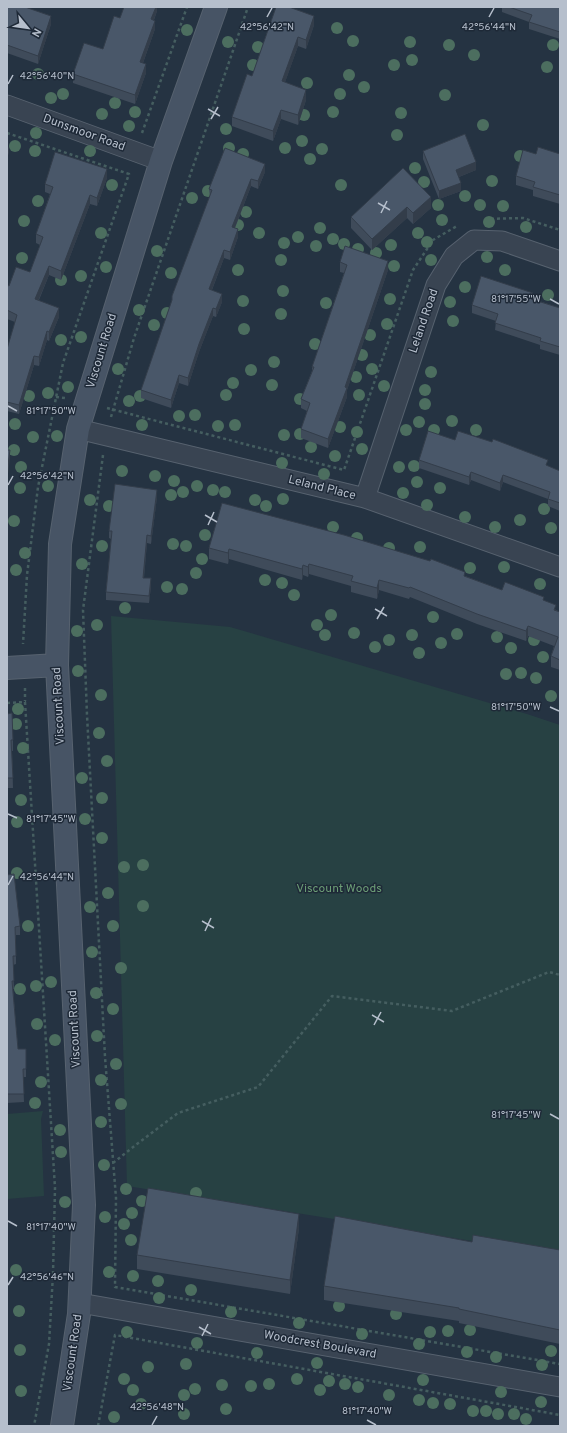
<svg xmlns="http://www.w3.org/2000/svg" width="567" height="1433" font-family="Overpass,sans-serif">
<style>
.green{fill:#274143}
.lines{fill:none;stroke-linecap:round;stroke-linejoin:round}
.street-casing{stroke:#57626f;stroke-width:21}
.secondary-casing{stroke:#57626f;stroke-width:24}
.path{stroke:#455e60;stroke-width:2.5;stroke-dasharray:3 3;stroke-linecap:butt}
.street{stroke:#394452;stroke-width:19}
.secondary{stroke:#475465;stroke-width:22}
.tree{fill:#4c6e5f}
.wall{fill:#3f4b5a}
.shaded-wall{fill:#333d4a}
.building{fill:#495769;stroke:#333d4a}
.ticks{fill:none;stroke:#b6bfcc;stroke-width:1.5}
.labels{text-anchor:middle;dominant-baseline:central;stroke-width:3;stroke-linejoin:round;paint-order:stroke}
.street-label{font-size:12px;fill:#b6bfcc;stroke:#1e2937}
.park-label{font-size:12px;fill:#6c9e76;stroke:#1e2937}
.ticks-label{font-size:10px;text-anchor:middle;fill:#b6bfcc;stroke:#1e2937;stroke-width:3;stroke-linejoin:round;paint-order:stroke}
</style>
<rect width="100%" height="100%" fill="#253342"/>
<!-- green -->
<path class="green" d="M 111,616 L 230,627 L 527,714 L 560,725 L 560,1255 L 127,1186 Z
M 43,1111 L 41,1119 L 44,1196 L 7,1199 L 7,1114 Z"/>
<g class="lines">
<!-- street casing -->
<g class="street-casing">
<path id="street" d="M 7,105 L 161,161
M 78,429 L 365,498 L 560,567
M 365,498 L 436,285 L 454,256 L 474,240 L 502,241 L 560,261
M 80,1303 L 560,1387"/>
</g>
<!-- secondary casing -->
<g class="secondary-casing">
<path id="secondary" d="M 7,668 L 57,665
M 62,1426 L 79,1314 L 84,1205 L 57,665 L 60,544 L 78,429 L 161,161 L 216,7"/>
</g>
<!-- path -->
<path class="path" d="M 7,133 L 129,174 L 63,363 L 38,487 L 27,575 L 23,644
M 142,133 L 187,7
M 485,219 L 523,218 L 560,230
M 56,397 L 65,398
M 107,408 L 344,470 L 413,270 L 433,240 L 457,226
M 111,417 L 134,338 L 248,7
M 103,455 L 83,610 L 87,715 L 105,1057 L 116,1198 L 115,1287 L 560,1364
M 25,688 L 25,701
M 7,703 L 25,702 L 55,1188 L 53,1274 L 49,1344 L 34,1426
M 113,1163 L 137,1144 L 178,1113 L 258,1087 L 332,996 L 452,1011 L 549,972 L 560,975
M 98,1426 L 115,1335 L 560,1415"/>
<!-- street -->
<use href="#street" class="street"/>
<!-- secondary -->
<use href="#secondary" class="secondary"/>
</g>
<!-- trees -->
<g class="tree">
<circle cx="337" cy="28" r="6"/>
<circle cx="187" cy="30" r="6"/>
<circle cx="353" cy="41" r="6"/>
<circle cx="228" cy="42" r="6"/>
<circle cx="410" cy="42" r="6"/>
<circle cx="449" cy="45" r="6"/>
<circle cx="553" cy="45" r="6"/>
<circle cx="258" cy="47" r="6"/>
<circle cx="474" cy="55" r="6"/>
<circle cx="412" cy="60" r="6"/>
<circle cx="253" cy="65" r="6"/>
<circle cx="394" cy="65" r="6"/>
<circle cx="547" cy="67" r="6"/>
<circle cx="38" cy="74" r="6"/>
<circle cx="349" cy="75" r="6"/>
<circle cx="307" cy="83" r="6"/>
<circle cx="364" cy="87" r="6"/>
<circle cx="63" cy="94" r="6"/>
<circle cx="340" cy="94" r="6"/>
<circle cx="445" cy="95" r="6"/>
<circle cx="51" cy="98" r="6"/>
<circle cx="115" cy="103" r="6"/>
<circle cx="135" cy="112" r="6"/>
<circle cx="333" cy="112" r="6"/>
<circle cx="401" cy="113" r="6"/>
<circle cx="102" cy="114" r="6"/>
<circle cx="304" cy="115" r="6"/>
<circle cx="483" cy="125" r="6"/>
<circle cx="129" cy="126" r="6"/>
<circle cx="226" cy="129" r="6"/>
<circle cx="36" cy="133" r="6"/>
<circle cx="397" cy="135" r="6"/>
<circle cx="302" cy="141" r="6"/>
<circle cx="15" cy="146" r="6"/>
<circle cx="229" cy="148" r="6"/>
<circle cx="285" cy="148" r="6"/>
<circle cx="322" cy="149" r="6"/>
<circle cx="35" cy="151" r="6"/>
<circle cx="90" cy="151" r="6"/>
<circle cx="243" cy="154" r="6"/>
<circle cx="520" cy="156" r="6"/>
<circle cx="310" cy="159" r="6"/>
<circle cx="415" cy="168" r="6"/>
<circle cx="492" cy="181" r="6"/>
<circle cx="424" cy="182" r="6"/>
<circle cx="112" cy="185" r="6"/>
<circle cx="341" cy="185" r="6"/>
<circle cx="208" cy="191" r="6"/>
<circle cx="465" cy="196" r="6"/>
<circle cx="192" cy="198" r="6"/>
<circle cx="38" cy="201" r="6"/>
<circle cx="438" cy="205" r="6"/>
<circle cx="480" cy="205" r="6"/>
<circle cx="503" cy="206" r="6"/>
<circle cx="246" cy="212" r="6"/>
<circle cx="442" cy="220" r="6"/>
<circle cx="24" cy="221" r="6"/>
<circle cx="489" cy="222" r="6"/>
<circle cx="238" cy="225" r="6"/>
<circle cx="526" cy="227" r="6"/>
<circle cx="320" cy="228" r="6"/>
<circle cx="101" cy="233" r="6"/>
<circle cx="259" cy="233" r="6"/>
<circle cx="418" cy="233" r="6"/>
<circle cx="298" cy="237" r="6"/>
<circle cx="333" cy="239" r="6"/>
<circle cx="427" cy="242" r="6"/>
<circle cx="284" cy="243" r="6"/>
<circle cx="344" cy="244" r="6"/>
<circle cx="391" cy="245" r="6"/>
<circle cx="316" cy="246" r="6"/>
<circle cx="358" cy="249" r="6"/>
<circle cx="157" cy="251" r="6"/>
<circle cx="376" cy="253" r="6"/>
<circle cx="487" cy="257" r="6"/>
<circle cx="22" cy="258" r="6"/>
<circle cx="281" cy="260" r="6"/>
<circle cx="431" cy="260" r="6"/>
<circle cx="394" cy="266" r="6"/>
<circle cx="106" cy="267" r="6"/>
<circle cx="238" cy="270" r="6"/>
<circle cx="505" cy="270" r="6"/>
<circle cx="171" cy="273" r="6"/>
<circle cx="81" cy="276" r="6"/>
<circle cx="61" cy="280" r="6"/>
<circle cx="465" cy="287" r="6"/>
<circle cx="283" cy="291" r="6"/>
<circle cx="548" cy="295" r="6"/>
<circle cx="390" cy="299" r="6"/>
<circle cx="243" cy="301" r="6"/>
<circle cx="450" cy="302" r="6"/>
<circle cx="326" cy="303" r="6"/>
<circle cx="139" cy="310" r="6"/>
<circle cx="167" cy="313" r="6"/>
<circle cx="281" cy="314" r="6"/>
<circle cx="453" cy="321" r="6"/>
<circle cx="387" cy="324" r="6"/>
<circle cx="154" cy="325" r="6"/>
<circle cx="244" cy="329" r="6"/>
<circle cx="370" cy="335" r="6"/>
<circle cx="81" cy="337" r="6"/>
<circle cx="61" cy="340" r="6"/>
<circle cx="315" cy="344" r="6"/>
<circle cx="362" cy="355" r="6"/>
<circle cx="274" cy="362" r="6"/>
<circle cx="118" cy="369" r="6"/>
<circle cx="372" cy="369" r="6"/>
<circle cx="251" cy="370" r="6"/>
<circle cx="431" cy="372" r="6"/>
<circle cx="356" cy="377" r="6"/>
<circle cx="233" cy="383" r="6"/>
<circle cx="272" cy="385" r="6"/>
<circle cx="384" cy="386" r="6"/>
<circle cx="68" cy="387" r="6"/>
<circle cx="425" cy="390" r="6"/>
<circle cx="48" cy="393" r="6"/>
<circle cx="226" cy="395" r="6"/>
<circle cx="359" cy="395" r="6"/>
<circle cx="29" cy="396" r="6"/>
<circle cx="140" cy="396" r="6"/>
<circle cx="300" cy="399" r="6"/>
<circle cx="129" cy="401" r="6"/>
<circle cx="425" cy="404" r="6"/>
<circle cx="195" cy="415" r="6"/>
<circle cx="179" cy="416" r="6"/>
<circle cx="452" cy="421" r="6"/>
<circle cx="419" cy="422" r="6"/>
<circle cx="15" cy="424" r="6"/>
<circle cx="142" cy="425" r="6"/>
<circle cx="235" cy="425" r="6"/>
<circle cx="218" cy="426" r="6"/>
<circle cx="340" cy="427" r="6"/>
<circle cx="406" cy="430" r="6"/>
<circle cx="434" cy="430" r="6"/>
<circle cx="476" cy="430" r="6"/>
<circle cx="357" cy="432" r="6"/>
<circle cx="300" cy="434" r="6"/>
<circle cx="284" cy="435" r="6"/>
<circle cx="57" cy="436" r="6"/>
<circle cx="33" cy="437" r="6"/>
<circle cx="311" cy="447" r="6"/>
<circle cx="362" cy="449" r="6"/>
<circle cx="14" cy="450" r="6"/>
<circle cx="335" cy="456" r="6"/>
<circle cx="282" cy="463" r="6"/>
<circle cx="414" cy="466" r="6"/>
<circle cx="21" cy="467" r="6"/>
<circle cx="399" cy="467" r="6"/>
<circle cx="122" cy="471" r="6"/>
<circle cx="324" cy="474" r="6"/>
<circle cx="155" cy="476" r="6"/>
<circle cx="174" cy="481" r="6"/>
<circle cx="417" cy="482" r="6"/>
<circle cx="48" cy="486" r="6"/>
<circle cx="197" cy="486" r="6"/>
<circle cx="20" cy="488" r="6"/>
<circle cx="440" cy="488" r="6"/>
<circle cx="213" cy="490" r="6"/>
<circle cx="183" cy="492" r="6"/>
<circle cx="225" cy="492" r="6"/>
<circle cx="403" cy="493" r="6"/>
<circle cx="171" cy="495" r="6"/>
<circle cx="283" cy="499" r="6"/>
<circle cx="90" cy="500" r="6"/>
<circle cx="255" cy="500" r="6"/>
<circle cx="427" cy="505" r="6"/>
<circle cx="109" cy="506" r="6"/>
<circle cx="266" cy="506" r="6"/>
<circle cx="544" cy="509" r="6"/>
<circle cx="465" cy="517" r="6"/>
<circle cx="520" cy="520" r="6"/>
<circle cx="14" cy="521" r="6"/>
<circle cx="333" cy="527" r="6"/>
<circle cx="495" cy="527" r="6"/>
<circle cx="551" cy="528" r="6"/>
<circle cx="205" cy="535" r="6"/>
<circle cx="357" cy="538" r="6"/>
<circle cx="173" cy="544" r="6"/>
<circle cx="102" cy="546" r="6"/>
<circle cx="186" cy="546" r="6"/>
<circle cx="420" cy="547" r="6"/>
<circle cx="389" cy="548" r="6"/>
<circle cx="25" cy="553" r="6"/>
<circle cx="202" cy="559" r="6"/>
<circle cx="82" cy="564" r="6"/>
<circle cx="504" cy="567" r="6"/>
<circle cx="470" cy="568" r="6"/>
<circle cx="16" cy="570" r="6"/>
<circle cx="196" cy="573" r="6"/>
<circle cx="265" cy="580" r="6"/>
<circle cx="282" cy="583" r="6"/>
<circle cx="540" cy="584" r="6"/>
<circle cx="167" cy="587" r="6"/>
<circle cx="182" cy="589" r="6"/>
<circle cx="294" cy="595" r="6"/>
<circle cx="125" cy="608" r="6"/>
<circle cx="331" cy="615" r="6"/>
<circle cx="433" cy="617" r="6"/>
<circle cx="97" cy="625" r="6"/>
<circle cx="317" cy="625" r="6"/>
<circle cx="77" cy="631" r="6"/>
<circle cx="354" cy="633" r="6"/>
<circle cx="457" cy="634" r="6"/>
<circle cx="325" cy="635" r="6"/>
<circle cx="412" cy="635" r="6"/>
<circle cx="497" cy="637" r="6"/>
<circle cx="389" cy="640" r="6"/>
<circle cx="534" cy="640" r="6"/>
<circle cx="441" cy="643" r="6"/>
<circle cx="375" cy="647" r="6"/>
<circle cx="511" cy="648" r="6"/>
<circle cx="419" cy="653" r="6"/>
<circle cx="543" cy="657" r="6"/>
<circle cx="78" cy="671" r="6"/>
<circle cx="521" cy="673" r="6"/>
<circle cx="506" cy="674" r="6"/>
<circle cx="536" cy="678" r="6"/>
<circle cx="101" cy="695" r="6"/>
<circle cx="551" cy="696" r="6"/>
<circle cx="18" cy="709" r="6"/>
<circle cx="16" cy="724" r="6"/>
<circle cx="99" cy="733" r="6"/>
<circle cx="23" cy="748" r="6"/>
<circle cx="107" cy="761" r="6"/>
<circle cx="82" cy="778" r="6"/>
<circle cx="102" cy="798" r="6"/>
<circle cx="21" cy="800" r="6"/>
<circle cx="85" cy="819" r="6"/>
<circle cx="17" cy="822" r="6"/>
<circle cx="102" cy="838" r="6"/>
<circle cx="143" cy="865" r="6"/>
<circle cx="124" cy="867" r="6"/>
<circle cx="17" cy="873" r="6"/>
<circle cx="108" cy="893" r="6"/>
<circle cx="143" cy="906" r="6"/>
<circle cx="90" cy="907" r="6"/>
<circle cx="28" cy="926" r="6"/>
<circle cx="113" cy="926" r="6"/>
<circle cx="92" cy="952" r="6"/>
<circle cx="121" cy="968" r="6"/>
<circle cx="51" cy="982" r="6"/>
<circle cx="36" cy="986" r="6"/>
<circle cx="20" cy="989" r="6"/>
<circle cx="96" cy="993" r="6"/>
<circle cx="113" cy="1009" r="6"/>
<circle cx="37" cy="1024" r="6"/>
<circle cx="97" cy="1036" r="6"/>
<circle cx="55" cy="1040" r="6"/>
<circle cx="116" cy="1064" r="6"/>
<circle cx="101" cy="1080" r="6"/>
<circle cx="41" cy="1082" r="6"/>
<circle cx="35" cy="1103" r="6"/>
<circle cx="121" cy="1104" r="6"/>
<circle cx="101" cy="1122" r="6"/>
<circle cx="60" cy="1130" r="6"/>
<circle cx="61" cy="1152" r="6"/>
<circle cx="104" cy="1165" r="6"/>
<circle cx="126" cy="1189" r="6"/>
<circle cx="196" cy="1193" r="6"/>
<circle cx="142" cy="1201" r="6"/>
<circle cx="65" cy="1202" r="6"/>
<circle cx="132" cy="1213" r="6"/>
<circle cx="105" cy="1217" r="6"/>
<circle cx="124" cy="1224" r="6"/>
<circle cx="131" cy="1240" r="6"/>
<circle cx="16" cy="1270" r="6"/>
<circle cx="109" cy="1272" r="6"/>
<circle cx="133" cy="1276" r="6"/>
<circle cx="158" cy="1281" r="6"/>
<circle cx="191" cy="1290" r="6"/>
<circle cx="159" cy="1298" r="6"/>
<circle cx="339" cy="1306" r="6"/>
<circle cx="19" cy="1311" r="6"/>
<circle cx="231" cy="1312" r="6"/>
<circle cx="396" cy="1314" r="6"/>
<circle cx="299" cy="1323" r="6"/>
<circle cx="470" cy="1330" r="6"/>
<circle cx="448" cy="1331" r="6"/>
<circle cx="127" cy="1332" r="6"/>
<circle cx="430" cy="1332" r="6"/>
<circle cx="362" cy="1334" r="6"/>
<circle cx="197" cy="1343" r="6"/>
<circle cx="419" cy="1344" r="6"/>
<circle cx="20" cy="1350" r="6"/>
<circle cx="551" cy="1351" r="6"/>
<circle cx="467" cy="1352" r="6"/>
<circle cx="257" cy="1353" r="6"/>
<circle cx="496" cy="1357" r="6"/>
<circle cx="317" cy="1363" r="6"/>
<circle cx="186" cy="1364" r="6"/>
<circle cx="542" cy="1365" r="6"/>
<circle cx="148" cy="1367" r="6"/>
<circle cx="124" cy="1379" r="6"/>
<circle cx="297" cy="1379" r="6"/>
<circle cx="423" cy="1380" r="6"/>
<circle cx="329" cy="1381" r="6"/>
<circle cx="269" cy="1384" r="6"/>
<circle cx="345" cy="1384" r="6"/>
<circle cx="222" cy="1385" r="6"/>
<circle cx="251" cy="1386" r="6"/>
<circle cx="358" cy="1387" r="6"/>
<circle cx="195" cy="1389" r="6"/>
<circle cx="133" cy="1390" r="6"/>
<circle cx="320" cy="1390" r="6"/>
<circle cx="21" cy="1391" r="6"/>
<circle cx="501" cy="1392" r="6"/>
<circle cx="184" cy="1395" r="6"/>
<circle cx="389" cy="1395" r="6"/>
<circle cx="419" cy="1400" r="6"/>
<circle cx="541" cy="1402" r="6"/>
<circle cx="433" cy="1403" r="6"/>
<circle cx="141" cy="1404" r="6"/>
<circle cx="450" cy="1404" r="6"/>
<circle cx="226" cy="1409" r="6"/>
<circle cx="473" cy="1411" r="6"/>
<circle cx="486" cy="1411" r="6"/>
<circle cx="184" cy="1414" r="6"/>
<circle cx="498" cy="1414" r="6"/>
<circle cx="514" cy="1414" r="6"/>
<circle cx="114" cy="1417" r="6"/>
<circle cx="526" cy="1419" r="6"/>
</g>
<!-- wall -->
<path class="wall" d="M 7,7 L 51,24 L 38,64 L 7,53 Z
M 157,7 L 157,11 L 154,20 L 155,29 L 143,63 L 146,73 L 135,104 L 73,83 L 73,74 L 103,49 L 120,18 Z
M 276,7 L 314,25 L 306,49 L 298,46 L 285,82 L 306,100 L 298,125 L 281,119 L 273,141 L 232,126 L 232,117 L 252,76 Z
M 502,7 L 560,7 L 560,39 L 529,29 L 529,22 L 502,12 Z
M 423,151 L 476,170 L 459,177 L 461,191 L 439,199 L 423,159 Z
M 536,154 L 560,154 L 560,204 L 533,196 L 533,190 L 516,185 L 516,176 Z
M 265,172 L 258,189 L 251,186 L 235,228 L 238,237 L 230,260 L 224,258 L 212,290 L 222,302 L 216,317 L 213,316 L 199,352 L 188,386 L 179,383 L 171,408 L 141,398 L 141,390 L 172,302 L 172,296 L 210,197 L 209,189 Z
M 107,178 L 97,206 L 90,204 L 61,280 L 49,275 L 39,300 L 59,317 L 49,341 L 47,340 L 39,366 L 34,365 L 19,414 L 7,411 L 7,349 L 15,322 L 7,319 L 7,285 L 9,286 L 30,272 L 40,245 L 36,243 L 36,234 L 50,194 L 45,192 L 45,184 Z
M 431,197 L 431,208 L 413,224 L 407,218 L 372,250 L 351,228 L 351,217 Z
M 340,262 L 388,270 L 347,390 L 347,397 L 328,448 L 301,438 L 301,429 L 307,411 L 301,408 L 301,399 L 312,371 L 312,367 L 344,273 L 340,272 Z
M 533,299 L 560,308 L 560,355 L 540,349 L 540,345 L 495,330 L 496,321 L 472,313 L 472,305 Z
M 455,440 L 548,466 L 560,471 L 560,511 L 548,506 L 548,499 L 503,482 L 500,491 L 471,480 L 469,485 L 419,468 L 419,460 Z
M 157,497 L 151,544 L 147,543 L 144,578 L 151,586 L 149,603 L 106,600 L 106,592 L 111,539 L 109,538 L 109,531 Z
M 222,503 L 465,576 L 502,590 L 544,601 L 556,610 L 560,612 L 560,670 L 551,667 L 551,656 L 554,646 L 528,636 L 526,641 L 477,624 L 410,597 L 409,599 L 379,590 L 377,599 L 351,592 L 351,586 L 309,574 L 308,577 L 303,575 L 302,580 L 229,559 L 228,564 L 209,559 L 209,548 Z
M 7,714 L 13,740 L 13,751 L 12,751 L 13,788 L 7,788 Z
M 7,875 L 20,926 L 20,935 L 16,935 L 16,964 L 13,965 L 14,989 L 13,989 L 18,1049 L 26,1049 L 26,1077 L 23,1077 L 24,1102 L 7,1103 Z
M 299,1228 L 290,1294 L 137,1269 L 137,1255 Z
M 472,1242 L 560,1250 L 560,1344 L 459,1323 L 459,1321 L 324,1300 L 324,1286 Z"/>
<!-- shaded-wall -->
<path class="shaded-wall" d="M 156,7 L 157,7 L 157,11 L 151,28 L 151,19 Z
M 51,16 L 51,24 L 38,64 L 38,56 Z
M 314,16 L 314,25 L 306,49 L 306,40 Z
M 155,21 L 155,29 L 140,71 L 140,62 Z
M 298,37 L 298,46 L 282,91 L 282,81 Z
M 146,64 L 146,73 L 135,104 L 135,95 Z
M 306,90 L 306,100 L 298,125 L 298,115 Z
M 281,110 L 281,119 L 273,141 L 273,131 Z
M 9,146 L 9,153 L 7,158 L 7,150 Z
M 476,162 L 476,170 L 456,178 L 456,170 Z
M 265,164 L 265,172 L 258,189 L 258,181 Z
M 107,169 L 107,178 L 97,206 L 97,198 Z
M 251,179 L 251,186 L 232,235 L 232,227 Z
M 461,183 L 461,191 L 439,199 L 439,191 Z
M 90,195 L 90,204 L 61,280 L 61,271 Z
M 431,197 L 431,208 L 413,224 L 413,213 Z
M 407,207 L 407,218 L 372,250 L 372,239 Z
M 238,229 L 238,237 L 230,260 L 230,252 Z
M 224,250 L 224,258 L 209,297 L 209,289 Z
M 388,261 L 388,270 L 347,390 L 347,397 L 328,448 L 328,439 L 345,387 Z
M 49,266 L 49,275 L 35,308 L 35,299 Z
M 222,294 L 222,302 L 216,317 L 216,309 Z
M 59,308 L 59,317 L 49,341 L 49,332 Z
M 213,308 L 213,316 L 199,352 L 188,386 L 188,378 L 199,344 Z
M 47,331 L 47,340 L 39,366 L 39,357 Z
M 34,356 L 34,365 L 19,414 L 19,405 Z
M 179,375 L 179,383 L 171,408 L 171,400 Z
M 10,450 L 10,459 L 7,481 L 7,472 Z
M 471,472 L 471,480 L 469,485 L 469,477 Z
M 503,475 L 503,482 L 500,491 L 500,483 Z
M 157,490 L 157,497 L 151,544 L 151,536 Z
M 147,535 L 147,543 L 143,585 L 143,578 Z
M 229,549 L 229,559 L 228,564 L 228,553 Z
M 309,564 L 309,574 L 308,577 L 308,567 Z
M 303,565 L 303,575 L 302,580 L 302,569 Z
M 151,578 L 151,586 L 149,603 L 149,596 Z
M 379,580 L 379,590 L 377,599 L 377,588 Z
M 528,626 L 528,636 L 526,641 L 526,631 Z
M 299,1214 L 299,1228 L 290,1294 L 290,1280 Z"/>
<!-- building -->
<path class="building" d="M 7,7 L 25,7 L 51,16 L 38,56 L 7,45 Z
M 124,7 L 156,7 L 151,19 L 155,21 L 140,62 L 146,64 L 135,95 L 73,74 L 84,43 L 103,49 L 114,16 L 120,18 Z
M 276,7 L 289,7 L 314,16 L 306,40 L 298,37 L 282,81 L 306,90 L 298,115 L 281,110 L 273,131 L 232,117 L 247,74 L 252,76 Z
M 509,7 L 560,7 L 560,32 L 529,22 L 532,15 Z
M 465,134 L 476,162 L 456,170 L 461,183 L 439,191 L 423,151 Z
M 538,147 L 560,154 L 560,195 L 533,187 L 535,182 L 516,176 L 523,150 L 536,154 Z
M 225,148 L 265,164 L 258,181 L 251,179 L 232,227 L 238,229 L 230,252 L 224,250 L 209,289 L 222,294 L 216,309 L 213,308 L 199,344 L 188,378 L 179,375 L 171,400 L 141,390 L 172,300 L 172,296 L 212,190 L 209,189 Z
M 55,152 L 107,169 L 97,198 L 90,195 L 61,271 L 49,266 L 35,299 L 59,308 L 49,332 L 47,331 L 39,357 L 34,356 L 19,405 L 7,402 L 7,404 L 7,349 L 17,315 L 7,310 L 7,285 L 9,286 L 16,267 L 30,272 L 43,237 L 36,234 L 53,187 L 45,184 Z
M 403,168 L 431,197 L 413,213 L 407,207 L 372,239 L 351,217 Z
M 345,246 L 388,261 L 345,387 L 347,388 L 328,439 L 301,429 L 310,403 L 301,399 L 314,367 L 312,367 L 347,265 L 340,262 Z
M 481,276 L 533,293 L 531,299 L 560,308 L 560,347 L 540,341 L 541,338 L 495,323 L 498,314 L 472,305 Z
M 428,431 L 455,440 L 458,431 L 492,442 L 493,439 L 548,460 L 546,465 L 560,471 L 560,503 L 548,499 L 550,492 L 503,475 L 500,483 L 471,472 L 469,477 L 419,460 Z
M 7,450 L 10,450 L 7,472 Z
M 115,484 L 157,490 L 151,536 L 147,535 L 143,578 L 151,578 L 149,596 L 106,592 L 112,531 L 109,531 Z
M 222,503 L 344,535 L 430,561 L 431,559 L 465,572 L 464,576 L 502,590 L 505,582 L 544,597 L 543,600 L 556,605 L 554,610 L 560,612 L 560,660 L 551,656 L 558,637 L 528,626 L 526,631 L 477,614 L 410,587 L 409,588 L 379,580 L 377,588 L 351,581 L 353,576 L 309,564 L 308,567 L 303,565 L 302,569 L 229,549 L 228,553 L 209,548 Z
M 12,713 L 13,740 L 11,740 L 13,778 L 7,778 L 7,714 Z
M 14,874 L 20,926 L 15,927 L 16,956 L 13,956 L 14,981 L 12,981 L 18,1049 L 26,1049 L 26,1069 L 23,1069 L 24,1094 L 7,1094 L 7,875 Z
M 148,1188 L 299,1214 L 290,1280 L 137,1255 Z
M 335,1216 L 472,1242 L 473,1235 L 560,1250 L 560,1330 L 459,1309 L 459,1308 L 324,1286 Z"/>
<!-- ticks -->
<path class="ticks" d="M 267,17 L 272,8M 489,17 L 494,8M 8,84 L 13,75M 208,109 L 220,116M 211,119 L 218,107M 378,203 L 390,210M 381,213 L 387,201M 550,299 L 559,304M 8,406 L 17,411M 8,485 L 13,476M 205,515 L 217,522M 208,525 L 214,512M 375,609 L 387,616M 377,619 L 384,607M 550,707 L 559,711M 8,814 L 17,818M 8,885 L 13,876M 202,921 L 214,928M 205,931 L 211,918M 372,1015 L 384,1022M 374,1025 L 381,1012M 550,1114 L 559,1119M 8,1221 L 17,1226M 8,1285 L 13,1277M 199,1327 L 211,1334M 202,1336 L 208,1324M 367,1420 L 376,1425M 152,1425 L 157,1416"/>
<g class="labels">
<!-- street labels -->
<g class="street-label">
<text transform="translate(84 133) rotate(20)">Dunsmoor Road</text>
<text transform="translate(424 321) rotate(-71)">Leland Road</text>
<text transform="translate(102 351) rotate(-73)">Viscount Road</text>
<text transform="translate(322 488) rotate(14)">Leland Place</text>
<text transform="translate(59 706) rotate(-93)">Viscount Road</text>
<text transform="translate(75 1029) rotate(-93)">Viscount Road</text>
<text transform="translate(320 1345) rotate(10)">Woodcrest Boulevard</text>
<text transform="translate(73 1353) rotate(-82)">Viscount Road</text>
</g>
<!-- park labels -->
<g class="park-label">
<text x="339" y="889">Viscount Woods</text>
</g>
</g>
<g class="ticks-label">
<text x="267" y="30">42°56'42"N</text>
<text x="489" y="30">42°56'44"N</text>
<text x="47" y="79">42°56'40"N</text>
<text x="516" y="302">81°17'55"W</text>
<text x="51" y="414">81°17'50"W</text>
<text x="47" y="479">42°56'42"N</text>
<text x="516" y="710">81°17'50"W</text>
<text x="51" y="822">81°17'45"W</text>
<text x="47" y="880">42°56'44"N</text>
<text x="516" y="1118">81°17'45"W</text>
<text x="51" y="1230">81°17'40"W</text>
<text x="47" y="1280">42°56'46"N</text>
<text x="157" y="1410">42°56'48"N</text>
<text x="367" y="1414">81°17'40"W</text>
</g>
<!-- border -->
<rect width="567" height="1433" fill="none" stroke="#b6bfcc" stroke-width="16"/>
<!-- north arrow -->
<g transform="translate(28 28) rotate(119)" stroke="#1e2937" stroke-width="3" paint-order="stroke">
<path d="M0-3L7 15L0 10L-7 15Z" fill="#b6bfcc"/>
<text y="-6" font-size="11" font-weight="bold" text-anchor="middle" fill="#b6bfcc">N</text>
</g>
</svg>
